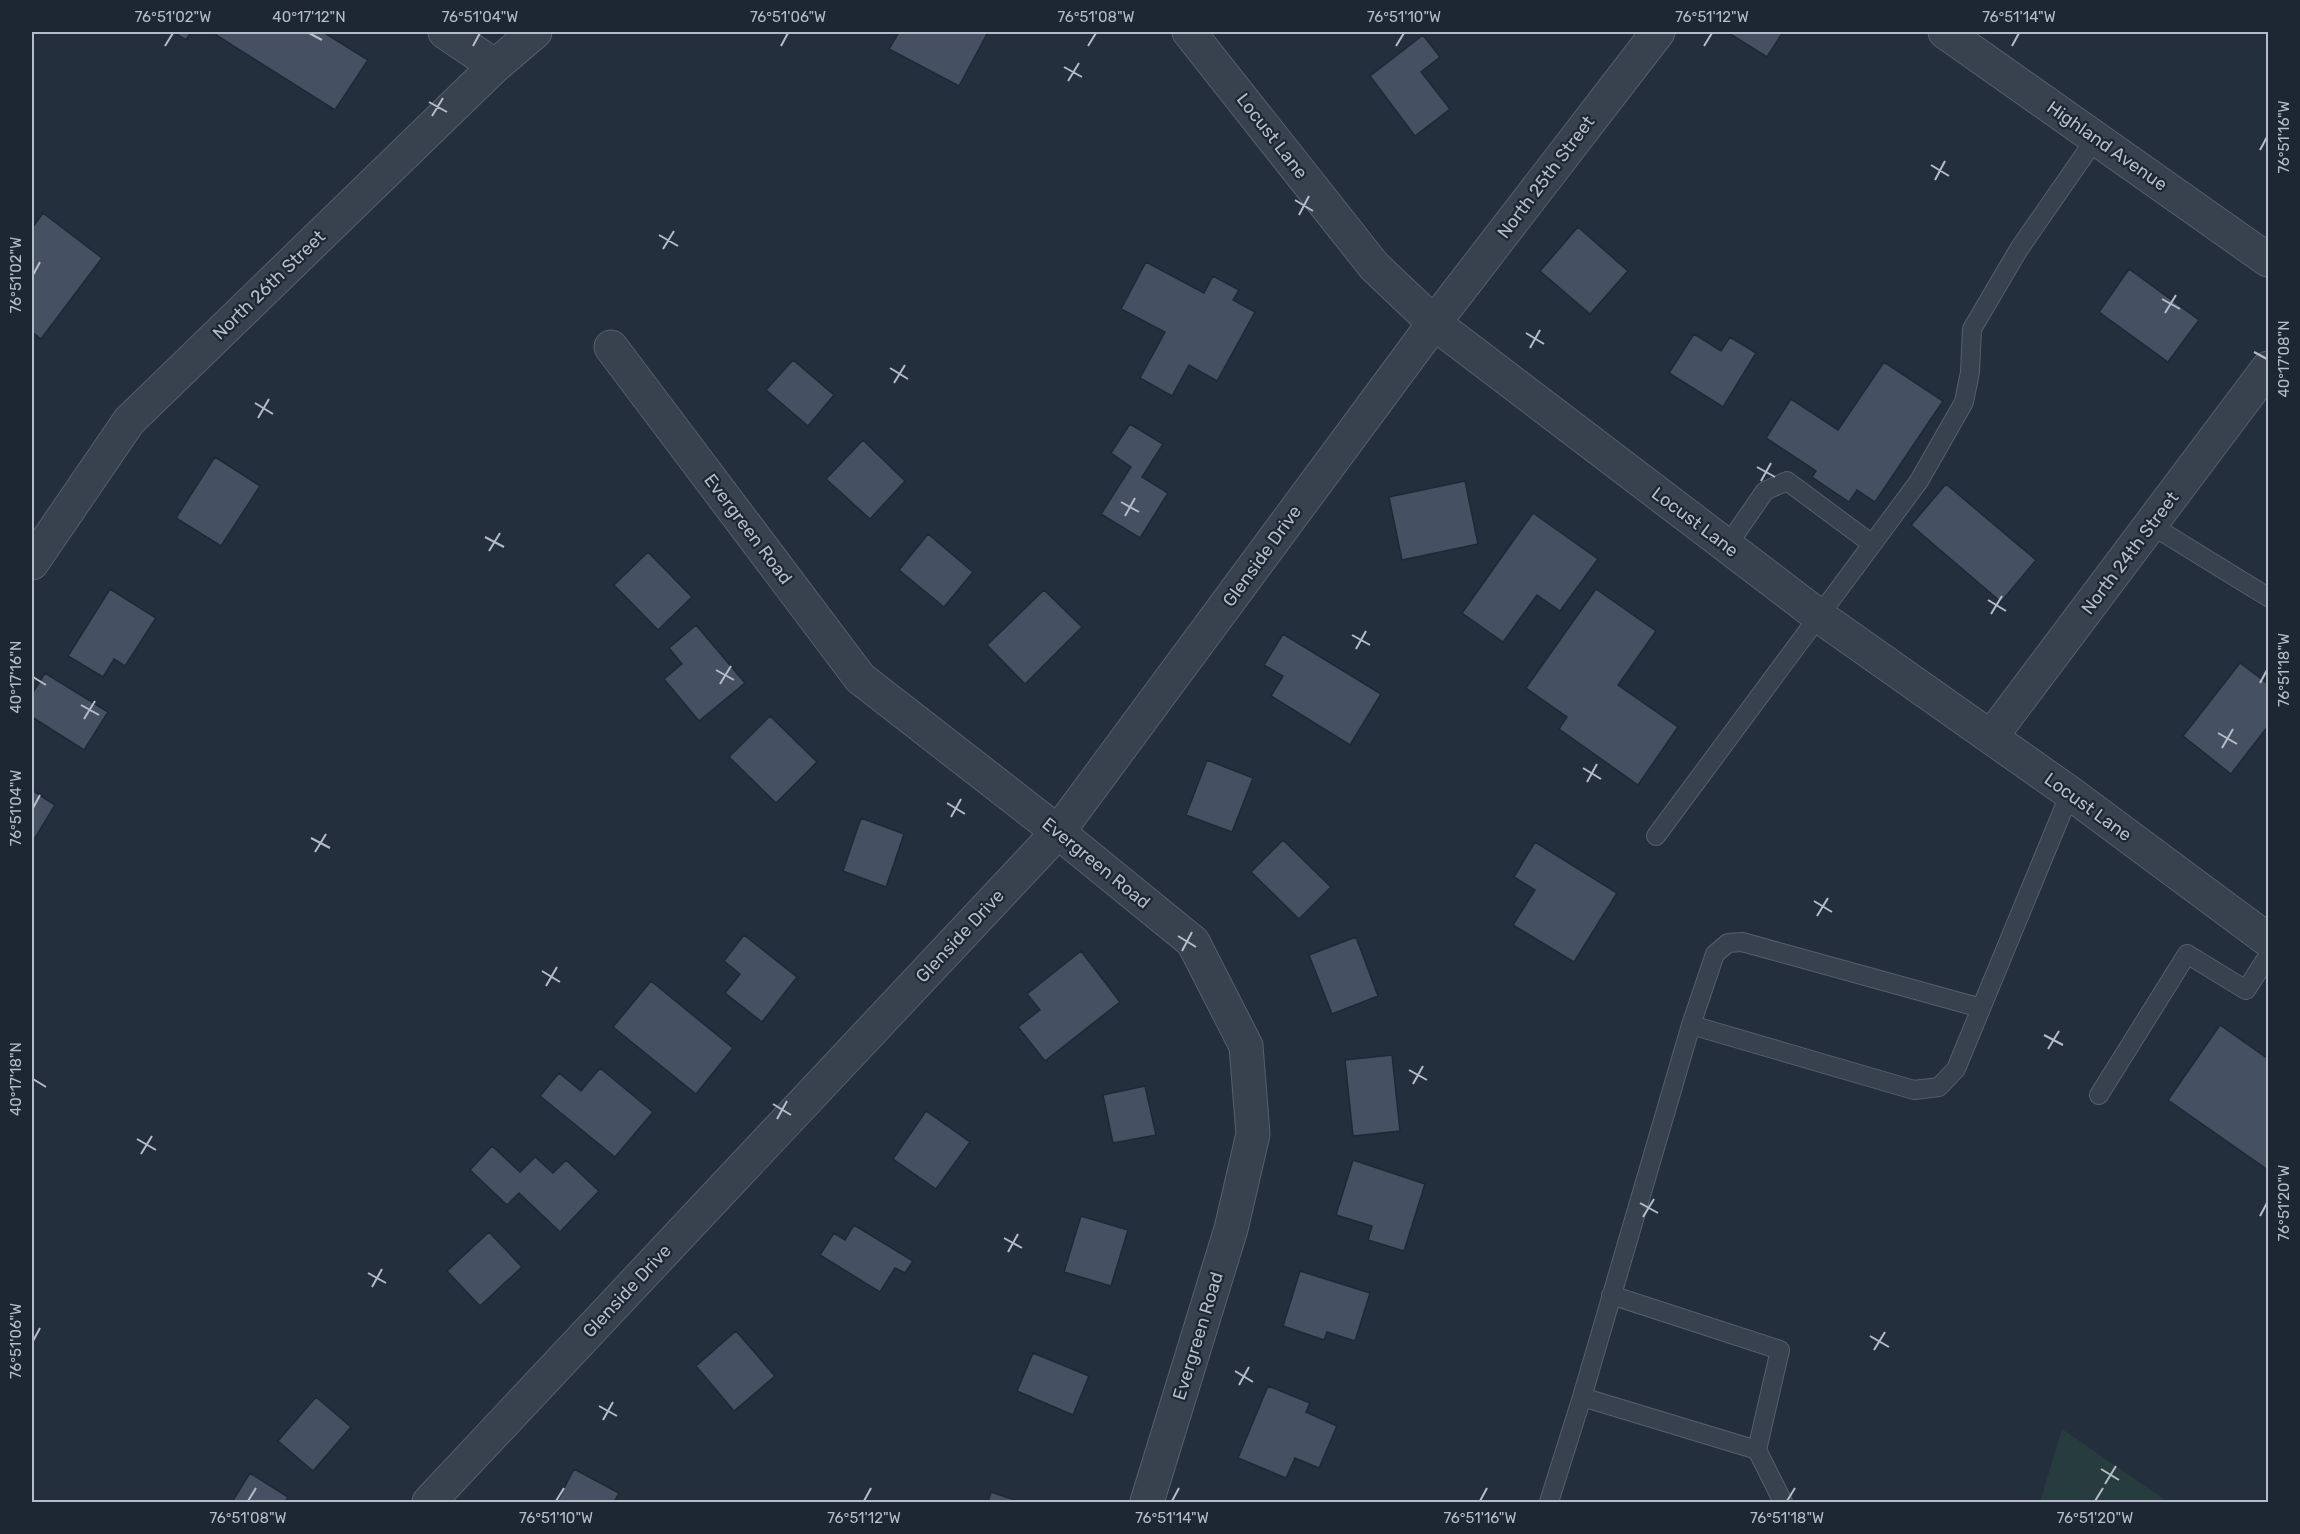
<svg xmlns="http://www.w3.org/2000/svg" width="2300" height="1534" font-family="Rubik,sans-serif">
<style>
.green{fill:#263c3f}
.building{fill:#455162;stroke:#1f2835;stroke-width:1.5}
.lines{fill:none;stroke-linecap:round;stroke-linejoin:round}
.service-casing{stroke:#565f6c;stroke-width:20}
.minor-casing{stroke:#565f6c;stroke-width:35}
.tertiary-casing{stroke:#565f6c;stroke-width:35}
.service{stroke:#38414e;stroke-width:18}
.minor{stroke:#38414e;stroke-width:33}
.tertiary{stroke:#38414e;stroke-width:33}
.ticks{fill:none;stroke:#b4bcc9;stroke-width:2}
.labels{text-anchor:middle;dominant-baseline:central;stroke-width:4.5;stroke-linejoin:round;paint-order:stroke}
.street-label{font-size:18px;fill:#b4bcc9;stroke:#1d2633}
.neatline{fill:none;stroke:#b4bcc9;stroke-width:2}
.ticks-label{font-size:15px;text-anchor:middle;fill:#b4bcc9}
</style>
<rect width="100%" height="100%" fill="#242f3e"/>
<!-- green -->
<path class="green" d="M 2062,1429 L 2168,1502 L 2040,1502 Z"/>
<!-- building -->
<path class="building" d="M 173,32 L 191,32 L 186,40 Z
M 218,32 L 323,32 L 368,60 L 335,110 L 216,35 Z
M 899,32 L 988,32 L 959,86 L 889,49 Z
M 1727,32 L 1783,32 L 1767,57 Z
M 1423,35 L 1440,57 L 1421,72 L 1450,109 L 1415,136 L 1370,76 Z
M 43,213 L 102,258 L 41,339 L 32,332 L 32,228 Z
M 1578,227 L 1628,271 L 1590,314 L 1540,271 Z
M 1146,262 L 1204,293 L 1213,276 L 1239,290 L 1233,300 L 1255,312 L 1217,381 L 1189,365 L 1172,396 L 1140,378 L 1165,332 L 1121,309 Z
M 2129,269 L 2199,320 L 2168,362 L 2099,312 Z
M 1694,334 L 1721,351 L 1730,337 L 1756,353 L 1723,407 L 1669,373 Z
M 793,360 L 834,395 L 808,426 L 766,390 Z
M 1884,362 L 1943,401 L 1875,502 L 1857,490 L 1849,502 L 1812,477 L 1816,471 L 1766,438 L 1791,399 L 1838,430 Z
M 1130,424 L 1163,444 L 1142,477 L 1168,493 L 1140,538 L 1101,514 L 1131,467 L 1111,453 Z
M 863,440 L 905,481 L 870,519 L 826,479 Z
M 215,457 L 260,486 L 221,546 L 176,518 Z
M 1465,481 L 1478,544 L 1402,560 L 1389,497 Z
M 1946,484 L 2036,560 L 2001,602 L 1911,525 Z
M 1533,513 L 1598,559 L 1560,611 L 1537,595 L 1503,642 L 1462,613 Z
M 928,534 L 973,572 L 944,607 L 899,570 Z
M 648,552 L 692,597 L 658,630 L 614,585 Z
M 110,589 L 156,618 L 125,666 L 114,659 L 103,677 L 68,656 Z
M 1596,589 L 1656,631 L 1618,685 L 1678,727 L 1638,785 L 1559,729 L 1567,717 L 1526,688 Z
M 1044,590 L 1082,627 L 1025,684 L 987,645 Z
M 696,625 L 745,683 L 699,721 L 664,679 L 682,664 L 669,648 Z
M 1283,634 L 1381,694 L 1350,745 L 1271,696 L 1283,676 L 1264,665 Z
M 2240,663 L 2268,684 L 2268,726 L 2231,774 L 2183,736 Z
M 45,673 L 108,712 L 84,750 L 32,717 L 32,694 Z
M 770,716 L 817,762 L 776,803 L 729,757 Z
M 1207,760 L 1253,778 L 1232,832 L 1186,815 Z
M 32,790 L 55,805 L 32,843 Z
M 861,818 L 904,834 L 886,887 L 843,871 Z
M 1283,840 L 1331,887 L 1299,919 L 1251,872 Z
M 1535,842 L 1617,893 L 1574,962 L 1513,925 L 1535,890 L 1514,877 Z
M 744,935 L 797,977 L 762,1022 L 725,993 L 740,974 L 724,961 Z
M 1356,937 L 1378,996 L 1332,1014 L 1309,955 Z
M 1081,951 L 1120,1002 L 1045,1061 L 1018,1027 L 1040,1010 L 1027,994 Z
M 651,981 L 733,1048 L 696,1094 L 613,1027 Z
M 2220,1025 L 2267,1058 L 2268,1055 L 2268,1170 L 2168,1100 Z
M 1392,1055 L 1400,1131 L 1353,1136 L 1345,1060 Z
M 600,1068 L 653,1112 L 615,1157 L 540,1096 L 559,1073 L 581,1091 Z
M 1145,1086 L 1156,1135 L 1113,1143 L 1103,1095 Z
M 926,1111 L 970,1142 L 936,1189 L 893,1159 Z
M 492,1146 L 520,1172 L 535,1157 L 553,1173 L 566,1160 L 599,1191 L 560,1232 L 519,1193 L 507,1205 L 470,1170 Z
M 1353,1160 L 1425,1184 L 1404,1251 L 1368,1240 L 1372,1226 L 1336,1215 Z
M 1081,1216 L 1128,1230 L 1111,1286 L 1064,1272 Z
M 854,1225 L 913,1261 L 905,1273 L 895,1268 L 880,1292 L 820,1255 L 834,1233 L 845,1240 Z
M 489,1232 L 522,1267 L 480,1306 L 447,1271 Z
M 1300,1271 L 1370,1293 L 1355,1341 L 1327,1332 L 1324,1340 L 1283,1326 Z
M 736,1331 L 775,1376 L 734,1411 L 696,1366 Z
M 1033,1353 L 1089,1376 L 1073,1415 L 1017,1391 Z
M 1268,1386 L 1310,1403 L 1306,1412 L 1337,1426 L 1319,1468 L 1295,1458 L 1286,1478 L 1238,1458 Z
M 316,1397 L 351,1427 L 313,1471 L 278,1441 Z
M 574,1469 L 619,1493 L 614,1502 L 557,1502 Z
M 250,1473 L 288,1497 L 285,1502 L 232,1502 Z
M 991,1492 L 1020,1502 L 988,1502 Z"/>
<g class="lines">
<!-- service casing -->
<g class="service-casing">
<path id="service" d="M 2151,525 L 2268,597
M 1727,546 L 1765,491 L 1787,481 L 1872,544
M 1656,836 L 1919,481 L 1964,402 L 1970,372 L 1972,329 L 2019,249 L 2096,138
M 1691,1025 L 1715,954 L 1728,943 L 1742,942 L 1981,1008
M 2099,1095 L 2187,954 L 2246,990 L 2268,956
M 1611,1295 L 1780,1350 L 1757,1450 L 1783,1502
M 1582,1397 L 1757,1450
M 1549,1502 L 1582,1397 L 1691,1025 L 1914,1090 L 1939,1087 L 1956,1069 L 2070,793"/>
</g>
<!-- minor casing -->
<g class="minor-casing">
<path id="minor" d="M 445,32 L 495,66
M 1945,32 L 2268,260
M 611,347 L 860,678 L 1058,832 L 1193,942 L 1246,1046 L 1253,1134 L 1231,1229 L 1147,1502
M 32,563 L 129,421 L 495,66 L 535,32
M 1991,737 L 2268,368
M 429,1502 L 1058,832 L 1434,323 L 1658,32"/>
</g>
<!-- tertiary casing -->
<g class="tertiary-casing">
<path id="tertiary" d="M 1189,32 L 1374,266 L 1434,323 L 1819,616 L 2070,793 L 2268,940"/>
</g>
<!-- service -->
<use href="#service" class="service"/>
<!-- minor -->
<use href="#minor" class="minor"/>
<!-- tertiary -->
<use href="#tertiary" class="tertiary"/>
</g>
<!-- ticks -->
<path class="ticks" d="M 309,33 L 322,40M 165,46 L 173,33M 473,46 L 480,33M 781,46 L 788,33M 1088,46 L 1096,33M 1396,46 L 1404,33M 1704,46 L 1712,33M 2012,46 L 2019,33M 1064,67 L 1082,77M 1068,81 L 1079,63M 429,102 L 447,112M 432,116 L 443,98M 2260,150 L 2267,137M 1931,165 L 1949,176M 1935,180 L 1945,161M 1295,200 L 1313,211M 1299,215 L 1309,196M 659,235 L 678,246M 663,249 L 674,231M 33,275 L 40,262M 2162,299 L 2180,309M 2165,313 L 2176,295M 1526,333 L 1544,344M 1530,348 L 1540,330M 2254,352 L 2267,359M 890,368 L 908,379M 894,383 L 905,365M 255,403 L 273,414M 258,418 L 269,399M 1757,467 L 1775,477M 1761,481 L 1771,463M 1121,502 L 1139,512M 1125,516 L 1135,498M 485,537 L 504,547M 489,551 L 500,533M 1988,600 L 2006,611M 1991,614 L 2002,596M 1352,635 L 1370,645M 1356,649 L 1366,631M 716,670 L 734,680M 33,677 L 46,685M 2260,683 L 2267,670M 720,684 L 731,666M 81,705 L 99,715M 84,719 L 95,701M 2218,733 L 2237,744M 2222,748 L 2233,729M 1583,768 L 1601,779M 1587,782 L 1597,764M 947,803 L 965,814M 33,808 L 40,795M 951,817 L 961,799M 311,838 L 330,848M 315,852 L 326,834M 1814,901 L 1832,912M 1817,916 L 1828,898M 1178,936 L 1196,947M 1182,951 L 1192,932M 542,971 L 560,982M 546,986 L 557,967M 2044,1035 L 2063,1045M 2048,1049 L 2059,1031M 1409,1070 L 1427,1080M 33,1079 L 46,1087M 1413,1084 L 1423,1066M 773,1104 L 791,1115M 777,1119 L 787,1101M 137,1139 L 156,1150M 141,1154 L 152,1136M 1640,1203 L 1658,1213M 2260,1216 L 2267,1203M 1643,1217 L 1654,1199M 1004,1238 L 1022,1248M 1008,1252 L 1018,1234M 368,1273 L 386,1283M 372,1287 L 382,1269M 1870,1336 L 1889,1347M 33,1341 L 40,1328M 1874,1350 L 1885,1332M 1235,1371 L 1253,1382M 1239,1385 L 1249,1367M 599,1406 L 617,1416M 603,1420 L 613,1402M 2101,1469 L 2119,1480M 2105,1484 L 2116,1466M 248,1501 L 256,1488M 556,1501 L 564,1488M 864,1501 L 871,1488M 1172,1501 L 1179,1488M 1480,1501 L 1487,1488M 1787,1501 L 1795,1488M 2095,1501 L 2103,1488"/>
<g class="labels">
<!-- street labels -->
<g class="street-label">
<text transform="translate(1272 136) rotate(52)">Locust Lane</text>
<text transform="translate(2107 146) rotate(35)">Highland Avenue</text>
<text transform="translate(1546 177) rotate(-53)">North 25th Street</text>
<text transform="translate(269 285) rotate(-44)">North 26th Street</text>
<text transform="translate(1695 522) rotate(37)">Locust Lane</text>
<text transform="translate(748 529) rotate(53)">Evergreen Road</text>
<text transform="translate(2130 553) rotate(-53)">North 24th Street</text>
<text transform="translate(1262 556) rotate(-54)">Glenside Drive</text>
<text transform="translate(2088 807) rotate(36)">Locust Lane</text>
<text transform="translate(1096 863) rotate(39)">Evergreen Road</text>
<text transform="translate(960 936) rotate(-47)">Glenside Drive</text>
<text transform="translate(627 1291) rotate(-47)">Glenside Drive</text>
<text transform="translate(1198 1336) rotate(-73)">Evergreen Road</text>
</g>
</g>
<!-- border -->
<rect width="2300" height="1534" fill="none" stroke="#1d2633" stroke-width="66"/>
<rect x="33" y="33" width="2234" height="1468" class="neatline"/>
<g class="ticks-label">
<text x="173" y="22">76°51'02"W</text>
<text x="309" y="22">40°17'12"N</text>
<text x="480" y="22">76°51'04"W</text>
<text x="788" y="22">76°51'06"W</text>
<text x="1096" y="22">76°51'08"W</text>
<text x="1404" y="22">76°51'10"W</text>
<text x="1712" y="22">76°51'12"W</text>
<text x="2019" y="22">76°51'14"W</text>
<text transform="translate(2284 137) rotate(-90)" y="5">76°51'16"W</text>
<text transform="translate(16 275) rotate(-90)" y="5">76°51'02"W</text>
<text transform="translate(2284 359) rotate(-90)" y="5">40°17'08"N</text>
<text transform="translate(2284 670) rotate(-90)" y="5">76°51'18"W</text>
<text transform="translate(16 677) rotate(-90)" y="5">40°17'16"N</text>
<text transform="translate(16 808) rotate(-90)" y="5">76°51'04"W</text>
<text transform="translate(16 1079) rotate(-90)" y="5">40°17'18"N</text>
<text transform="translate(2284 1203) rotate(-90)" y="5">76°51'20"W</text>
<text transform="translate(16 1341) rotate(-90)" y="5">76°51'06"W</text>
<text x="248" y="1523">76°51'08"W</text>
<text x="556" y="1523">76°51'10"W</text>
<text x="864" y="1523">76°51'12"W</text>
<text x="1172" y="1523">76°51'14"W</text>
<text x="1480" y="1523">76°51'16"W</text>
<text x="1787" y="1523">76°51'18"W</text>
<text x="2095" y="1523">76°51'20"W</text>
</g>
</svg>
